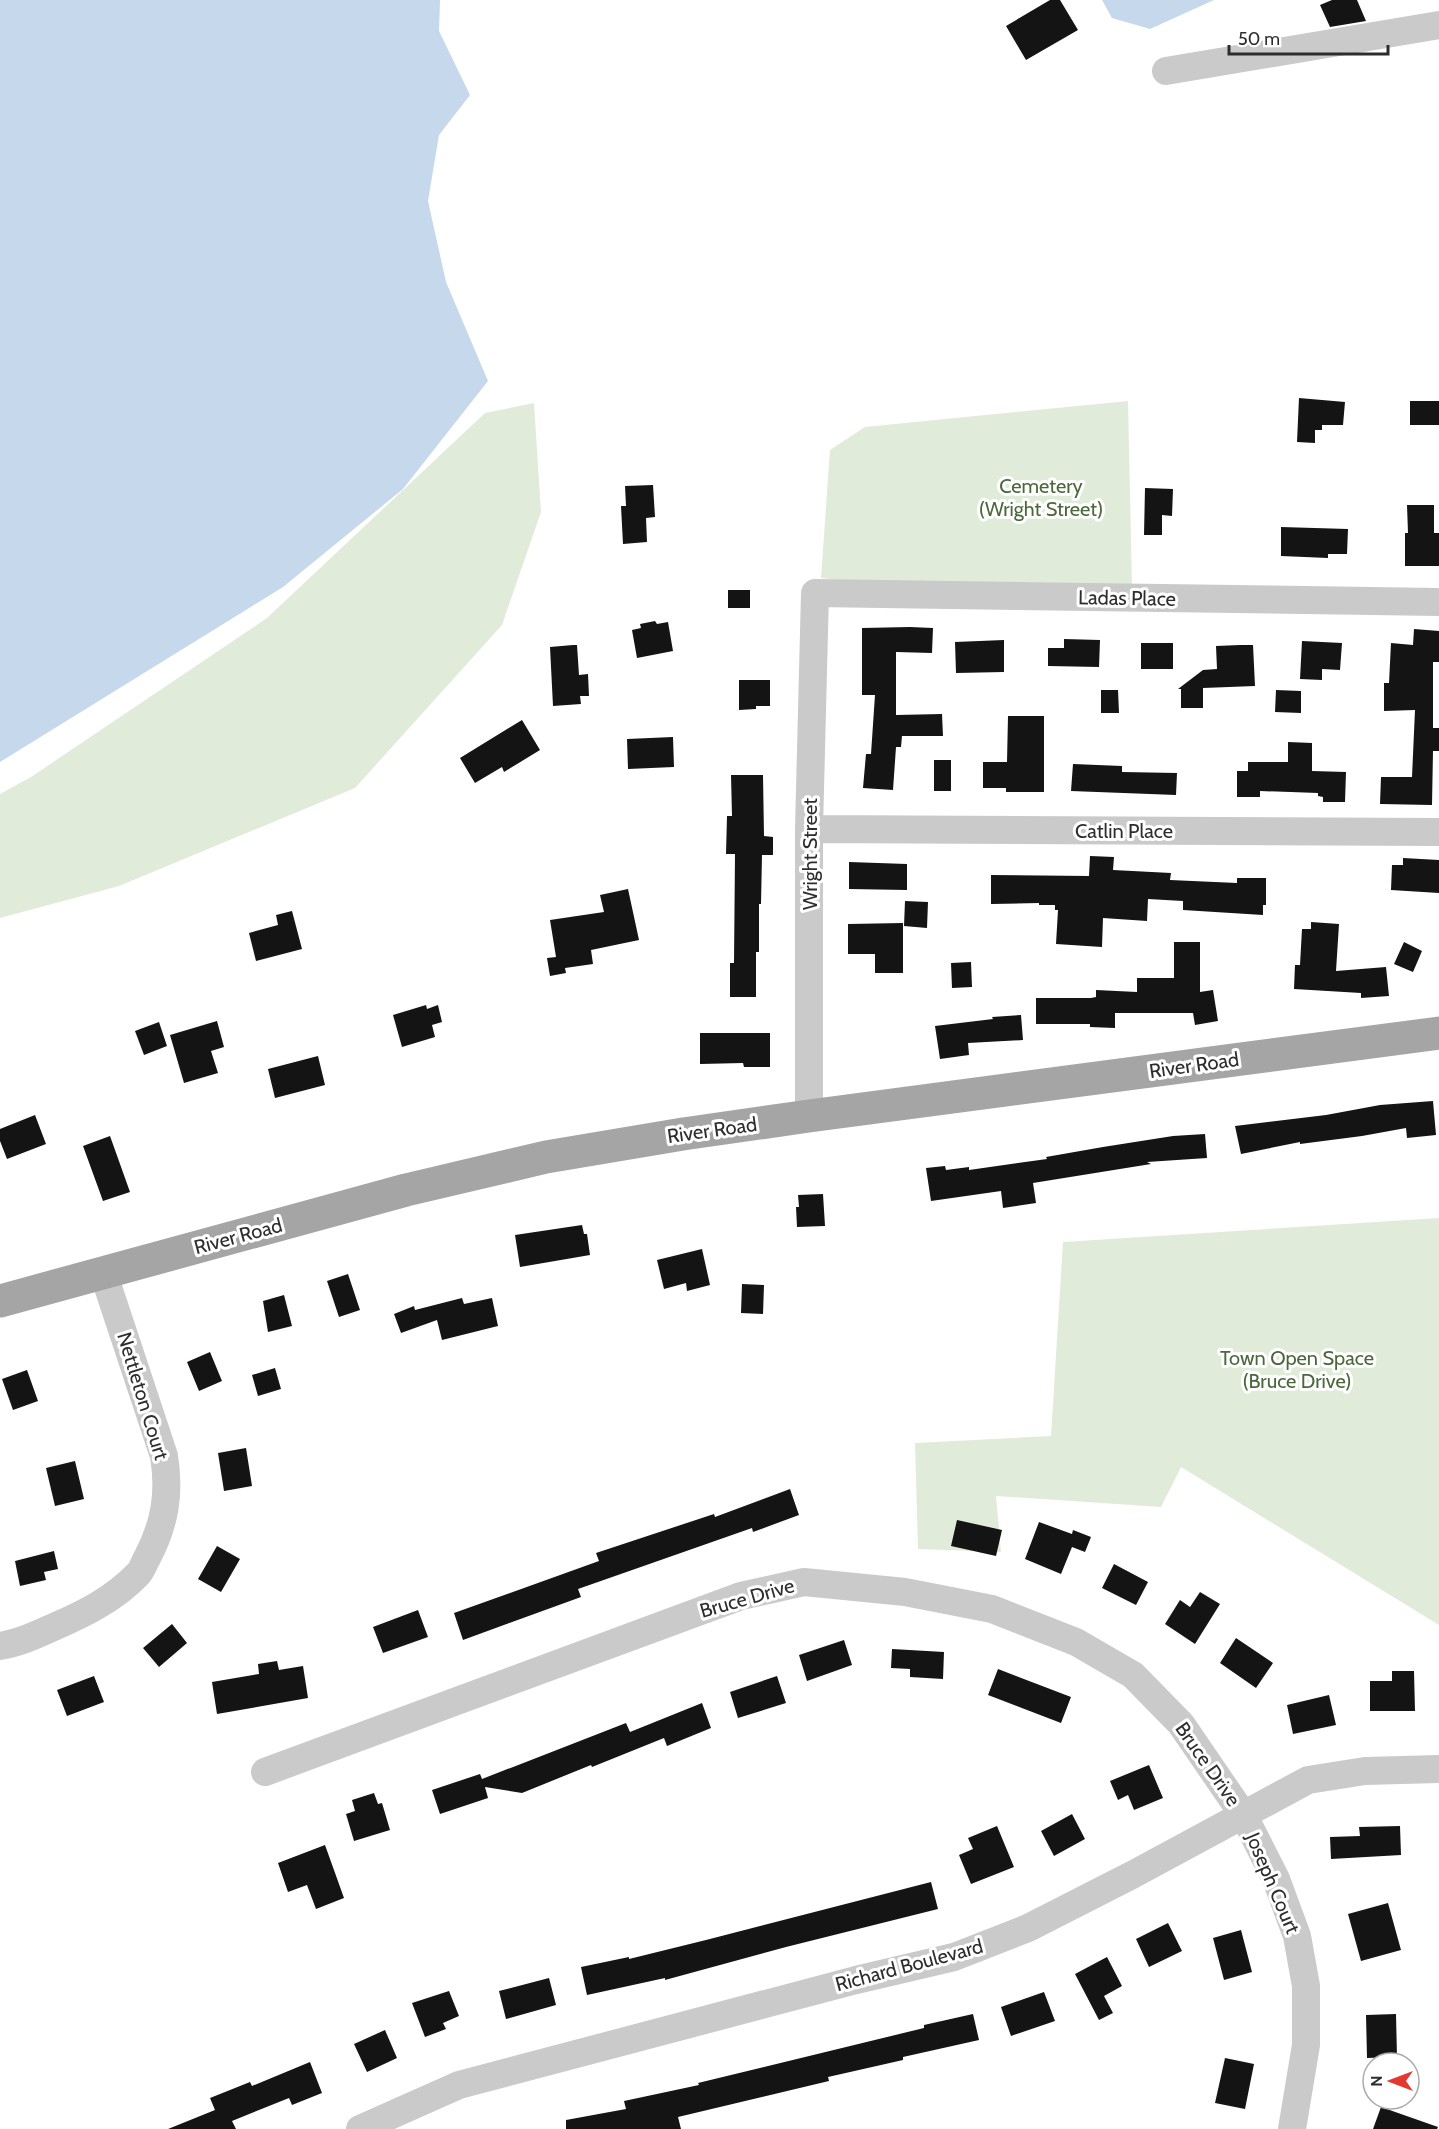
<svg xmlns="http://www.w3.org/2000/svg" width="1439" height="2129" font-family="Cabin,sans-serif">
<style>
.green{fill:#e1ebda}
.water{fill:#c6d8eb}
.building{fill:#141414}
.lines{fill:none;stroke-linecap:round;stroke-linejoin:round}
.minor{stroke:#cacaca;stroke-width:28}
.major{stroke:#a5a5a5;stroke-width:33}
.labels{text-anchor:middle;dominant-baseline:central;stroke-width:6;stroke-linejoin:round;paint-order:stroke}
.park-label{font-size:20px;fill:#4a683b;stroke:#fff}
.street-label{font-size:20px;fill:#2d2d2d;stroke:#fff}
</style>
<rect width="100%" height="100%" fill="#fff"/>
<!-- green -->
<path class="green" d="M 1128,401 L 1132,587 L 863,583 L 821,578 L 830,450 L 865,427 Z
M 534,403 L 541,512 L 502,625 L 355,788 L 119,886 L 0,918 L 0,794 L 31,777 L 267,618 L 485,413 Z
M 1439,1218 L 1439,1625 L 1181,1467 L 1161,1507 L 996,1496 L 1001,1552 L 918,1549 L 915,1443 L 1051,1436 L 1063,1242 Z"/>
<!-- water -->
<path class="water" d="M 0,0 L 440,0 L 439,31 L 470,95 L 439,135 L 428,201 L 446,282 L 488,381 L 403,489 L 283,587 L 0,762 Z
M 1102,0 L 1214,0 L 1150,29 L 1112,18 Z"/>
<!-- building -->
<path class="building" d="M 1050,0 L 1060,0 L 1078,30 L 1026,60 L 1006,26 Z
M 1332,0 L 1357,0 L 1366,21 L 1330,27 L 1320,5 Z
M 1299,398 L 1345,402 L 1343,425 L 1322,425 L 1322,430 L 1315,430 L 1315,443 L 1297,442 Z
M 1410,401 L 1439,401 L 1439,425 L 1410,425 Z
M 653,485 L 655,517 L 646,518 L 647,542 L 623,544 L 621,506 L 626,506 L 625,486 Z
M 1145,488 L 1173,489 L 1172,516 L 1162,515 L 1162,535 L 1144,535 Z
M 1407,505 L 1434,505 L 1434,533 L 1439,533 L 1439,566 L 1405,566 L 1405,533 L 1408,533 Z
M 1281,527 L 1348,529 L 1347,554 L 1328,554 L 1328,558 L 1281,556 Z
M 728,590 L 750,590 L 750,608 L 728,608 Z
M 655,621 L 657,624 L 668,622 L 673,651 L 637,658 L 632,630 L 641,628 L 640,624 Z
M 910,627 L 933,628 L 932,653 L 896,652 L 896,715 L 942,714 L 943,736 L 902,736 L 901,747 L 896,747 L 893,790 L 863,788 L 866,754 L 871,754 L 875,695 L 862,695 L 862,628 Z
M 1414,629 L 1439,631 L 1439,662 L 1433,662 L 1433,728 L 1439,728 L 1439,751 L 1433,751 L 1432,805 L 1380,804 L 1381,777 L 1412,777 L 1415,710 L 1384,711 L 1384,683 L 1389,683 L 1391,643 L 1413,645 Z
M 1064,639 L 1100,640 L 1099,667 L 1048,666 L 1048,648 L 1064,648 Z
M 1004,640 L 1004,672 L 956,673 L 955,642 Z
M 1302,641 L 1342,643 L 1340,670 L 1322,669 L 1322,680 L 1300,679 Z
M 1141,643 L 1173,643 L 1173,669 L 1141,669 Z
M 573,645 L 577,645 L 579,675 L 588,674 L 589,696 L 580,696 L 581,704 L 553,706 L 550,647 Z
M 1240,645 L 1253,645 L 1255,686 L 1203,688 L 1203,708 L 1181,708 L 1181,689 L 1178,689 L 1203,670 L 1217,669 L 1216,646 Z
M 739,680 L 770,680 L 770,706 L 756,706 L 756,709 L 739,710 Z
M 1101,690 L 1118,690 L 1119,713 L 1101,713 Z
M 1276,690 L 1301,691 L 1301,713 L 1275,712 Z
M 1008,716 L 1044,716 L 1044,792 L 1006,792 L 1006,788 L 983,788 L 983,762 L 1007,762 Z
M 522,720 L 540,750 L 504,772 L 502,767 L 475,783 L 460,758 Z
M 673,737 L 674,767 L 628,769 L 627,739 Z
M 1288,742 L 1312,743 L 1312,771 L 1346,772 L 1345,802 L 1323,802 L 1323,797 L 1318,796 L 1318,793 L 1260,791 L 1260,797 L 1237,797 L 1237,771 L 1248,771 L 1248,762 L 1288,762 Z
M 934,760 L 951,760 L 951,791 L 934,791 Z
M 1073,764 L 1122,766 L 1122,772 L 1177,773 L 1176,795 L 1071,791 Z
M 731,775 L 763,775 L 764,836 L 773,837 L 773,855 L 762,855 L 761,904 L 759,904 L 759,952 L 756,952 L 756,997 L 730,997 L 730,963 L 734,963 L 735,854 L 726,854 L 727,816 L 732,816 Z
M 1090,856 L 1114,857 L 1113,870 L 1171,873 L 1170,880 L 1237,883 L 1237,878 L 1266,878 L 1266,905 L 1263,905 L 1263,915 L 1183,910 L 1183,901 L 1148,899 L 1147,921 L 1103,918 L 1102,947 L 1056,944 L 1058,910 L 1055,910 L 1055,905 L 1039,905 L 1039,903 L 991,904 L 991,875 L 1089,876 Z
M 1403,858 L 1439,860 L 1439,893 L 1391,890 L 1392,865 L 1403,865 Z
M 849,862 L 907,864 L 907,890 L 849,889 Z
M 628,889 L 639,940 L 591,950 L 593,964 L 565,968 L 566,973 L 550,976 L 547,958 L 556,957 L 550,920 L 604,912 L 600,895 Z
M 905,901 L 928,902 L 927,928 L 904,926 Z
M 292,911 L 302,949 L 256,961 L 249,933 L 278,925 L 276,915 Z
M 1311,922 L 1339,924 L 1336,971 L 1386,967 L 1389,996 L 1361,998 L 1361,993 L 1294,989 L 1295,965 L 1300,965 L 1302,929 L 1311,929 Z
M 903,923 L 903,973 L 875,973 L 875,954 L 848,954 L 848,924 Z
M 1174,942 L 1200,942 L 1200,992 L 1213,990 L 1218,1021 L 1195,1025 L 1193,1013 L 1115,1013 L 1115,1028 L 1090,1027 L 1090,1024 L 1036,1024 L 1036,998 L 1091,998 L 1096,997 L 1096,990 L 1137,992 L 1137,978 L 1174,978 Z
M 1404,942 L 1422,951 L 1413,972 L 1394,964 Z
M 971,962 L 972,987 L 952,988 L 951,963 Z
M 426,1005 L 427,1009 L 438,1005 L 442,1022 L 432,1025 L 435,1037 L 402,1047 L 393,1015 Z
M 1021,1015 L 1023,1040 L 968,1043 L 969,1055 L 940,1059 L 935,1026 L 993,1019 L 992,1017 Z
M 217,1021 L 224,1047 L 211,1051 L 218,1073 L 184,1083 L 170,1035 Z
M 159,1022 L 167,1046 L 144,1055 L 135,1031 Z
M 700,1033 L 770,1033 L 770,1067 L 744,1067 L 743,1063 L 700,1064 Z
M 318,1056 L 325,1085 L 275,1098 L 268,1069 Z
M 1433,1101 L 1436,1135 L 1407,1138 L 1406,1128 L 1362,1136 L 1300,1144 L 1300,1142 L 1241,1154 L 1235,1126 L 1326,1115 L 1380,1105 Z
M 35,1115 L 46,1144 L 7,1159 L 0,1141 L 0,1129 Z
M 1205,1134 L 1207,1158 L 1147,1162 L 1151,1164 L 1033,1183 L 1036,1203 L 1003,1208 L 1001,1191 L 931,1201 L 926,1168 L 945,1166 L 946,1170 L 969,1167 L 969,1170 L 1047,1159 L 1046,1157 L 1103,1147 L 1173,1136 Z
M 110,1136 L 130,1192 L 103,1201 L 83,1146 Z
M 823,1194 L 825,1226 L 797,1227 L 796,1207 L 799,1207 L 798,1195 Z
M 582,1225 L 584,1234 L 587,1234 L 590,1255 L 520,1267 L 515,1235 Z
M 702,1249 L 710,1285 L 687,1291 L 686,1283 L 664,1289 L 657,1260 Z
M 348,1274 L 360,1310 L 339,1317 L 327,1281 Z
M 742,1284 L 764,1285 L 763,1314 L 741,1313 Z
M 284,1295 L 292,1326 L 268,1332 L 263,1301 Z
M 462,1298 L 464,1304 L 492,1298 L 498,1326 L 442,1340 L 437,1320 L 401,1333 L 394,1314 L 414,1306 L 415,1310 Z
M 210,1352 L 222,1381 L 199,1391 L 187,1362 Z
M 275,1368 L 281,1389 L 258,1396 L 252,1375 Z
M 27,1370 L 38,1401 L 13,1410 L 2,1379 Z
M 246,1448 L 252,1486 L 224,1491 L 218,1453 Z
M 75,1461 L 84,1499 L 55,1506 L 46,1468 Z
M 790,1489 L 799,1515 L 753,1532 L 752,1528 L 578,1589 L 581,1597 L 463,1640 L 454,1613 L 599,1561 L 596,1553 L 714,1514 L 715,1517 Z
M 957,1520 L 1002,1530 L 996,1556 L 951,1546 Z
M 1039,1522 L 1072,1534 L 1073,1530 L 1091,1537 L 1085,1552 L 1072,1547 L 1061,1574 L 1025,1559 Z
M 217,1546 L 240,1559 L 221,1592 L 198,1579 Z
M 54,1551 L 58,1569 L 44,1572 L 46,1580 L 20,1586 L 15,1561 Z
M 1114,1564 L 1148,1582 L 1136,1605 L 1102,1588 Z
M 1200,1592 L 1220,1604 L 1195,1644 L 1165,1624 L 1180,1600 L 1190,1607 Z
M 418,1610 L 428,1637 L 383,1653 L 373,1627 Z
M 172,1624 L 187,1643 L 159,1667 L 143,1648 Z
M 1236,1638 L 1273,1663 L 1256,1688 L 1220,1663 Z
M 844,1640 L 852,1665 L 807,1681 L 799,1655 Z
M 892,1649 L 944,1652 L 943,1679 L 910,1677 L 910,1669 L 891,1668 Z
M 277,1661 L 279,1670 L 303,1666 L 308,1698 L 217,1714 L 212,1682 L 259,1674 L 258,1664 Z
M 998,1669 L 1071,1697 L 1061,1723 L 988,1695 Z
M 1392,1671 L 1414,1671 L 1415,1711 L 1370,1711 L 1370,1681 L 1392,1681 Z
M 94,1676 L 104,1702 L 67,1716 L 57,1690 Z
M 777,1676 L 786,1703 L 738,1718 L 730,1692 Z
M 1329,1695 L 1336,1725 L 1293,1734 L 1287,1705 Z
M 702,1703 L 711,1728 L 667,1746 L 664,1738 L 592,1767 L 591,1765 L 522,1793 L 485,1787 L 488,1798 L 440,1814 L 432,1790 L 480,1774 L 482,1779 L 626,1723 L 630,1732 Z
M 1149,1765 L 1163,1798 L 1134,1810 L 1128,1795 L 1118,1800 L 1110,1781 Z
M 374,1793 L 378,1804 L 382,1803 L 390,1830 L 354,1841 L 346,1814 L 355,1811 L 352,1800 Z
M 1072,1814 L 1085,1839 L 1054,1856 L 1041,1831 Z
M 997,1826 L 1014,1867 L 971,1884 L 959,1855 L 973,1849 L 968,1838 Z
M 1400,1826 L 1401,1855 L 1331,1859 L 1330,1837 L 1360,1836 L 1359,1827 Z
M 325,1845 L 344,1898 L 316,1909 L 307,1885 L 288,1892 L 278,1863 Z
M 931,1882 L 938,1909 L 786,1947 L 665,1980 L 665,1978 L 587,1995 L 581,1967 L 629,1957 L 629,1959 L 706,1940 Z
M 1388,1903 L 1401,1950 L 1361,1961 L 1348,1914 Z
M 1168,1923 L 1182,1951 L 1149,1967 L 1136,1939 Z
M 1241,1930 L 1252,1972 L 1224,1980 L 1213,1938 Z
M 1107,1957 L 1122,1986 L 1104,1996 L 1113,2013 L 1099,2020 L 1075,1974 Z
M 549,1978 L 556,2005 L 506,2019 L 499,1991 Z
M 449,1991 L 459,2016 L 443,2023 L 446,2029 L 425,2037 L 412,2003 Z
M 1044,1992 L 1055,2021 L 1011,2036 L 1001,2007 Z
M 973,2014 L 979,2040 L 903,2057 L 903,2060 L 828,2077 L 829,2081 L 678,2117 L 681,2129 L 566,2129 L 566,2120 L 626,2109 L 624,2101 L 699,2085 L 698,2083 L 924,2028 L 924,2025 Z
M 1396,2014 L 1397,2057 L 1367,2058 L 1366,2015 Z
M 385,2030 L 397,2058 L 367,2072 L 354,2044 Z
M 1225,2058 L 1254,2064 L 1245,2109 L 1215,2103 Z
M 310,2062 L 322,2093 L 292,2105 L 289,2098 L 232,2121 L 236,2129 L 168,2129 L 215,2110 L 210,2098 L 250,2082 L 252,2086 Z
M 1381,2107 L 1438,2127 L 1437,2129 L 1373,2129 Z"/>
<g class="lines">
<!-- minor -->
<path class="minor" d="M 1166,71 L 1439,25
M 809,829 L 1439,832
M 809,1116 L 809,829 L 815,593 L 1439,602
M 0,1646 C 20,1643 38,1634 56,1626 C 86,1613 115,1598 138,1574 C 142,1570 144,1563 147,1558 C 165,1524 170,1493 164,1456 L 103,1272
M 265,1772 L 741,1596 L 804,1582 L 905,1592 L 992,1609 L 1076,1642 L 1133,1675 L 1181,1724 L 1244,1816 L 1276,1879 L 1297,1936 L 1306,1986 L 1306,2045 L 1292,2129
M 360,2129 L 459,2085 L 856,1980 L 954,1957 L 1028,1928 L 1132,1875 L 1308,1780 L 1365,1771 L 1439,1769"/>
<!-- major -->
<path class="major" d="M 0,1301 L 406,1190 L 546,1157 L 683,1134 L 809,1116 L 1439,1033"/>
</g>
<g class="labels">
<!-- park labels -->
<g class="park-label">
<text x="1041" y="486">Cemetery<tspan x="1041" dy="23">(Wright Street)</tspan></text>
<text x="1297" y="1358">Town Open Space<tspan x="1297" dy="23">(Bruce Drive)</tspan></text>
</g>
<!-- street labels -->
<g class="street-label">
<text transform="translate(1127 598) rotate(1)">Ladas Place</text>
<text x="1124" y="831">Catlin Place</text>
<text transform="translate(810 854) rotate(-90)">Wright Street</text>
<text transform="translate(1194 1065) rotate(-8)">River Road</text>
<text transform="translate(712 1130) rotate(-8)">River Road</text>
<text transform="translate(238 1236) rotate(-15)">River Road</text>
<text transform="translate(143 1396) rotate(73)">Nettleton Court</text>
<text transform="translate(747 1598) rotate(-16)">Bruce Drive</text>
<text transform="translate(1208 1764) rotate(55)">Bruce Drive</text>
<text transform="translate(1273 1883) rotate(67)">Joseph Court</text>
<text transform="translate(909 1965) rotate(-15)">Richard Boulevard</text>
</g>
</g>
<!-- north arrow -->
<g transform="translate(1391 2081) rotate(270)"><circle r="28" fill="#ffffff" stroke="#ababab" stroke-width="1.5"/>
<path d="M0-4.5L10 22L0 15L-10 22Z" fill="#e4392f"/>
<text y="-9" font-size="16" font-weight="bold" text-anchor="middle" fill="#2d2d2d">N</text>
</g>
<!-- scale -->
<path d="M1229 45v9h159v-9" fill="none" stroke="#2d2d2d" stroke-width="3"/>
<text x="1238" y="45" font-size="18" fill="#2d2d2d" stroke="#ffffff" stroke-width="4.5" paint-order="stroke">50 m</text>
</svg>
